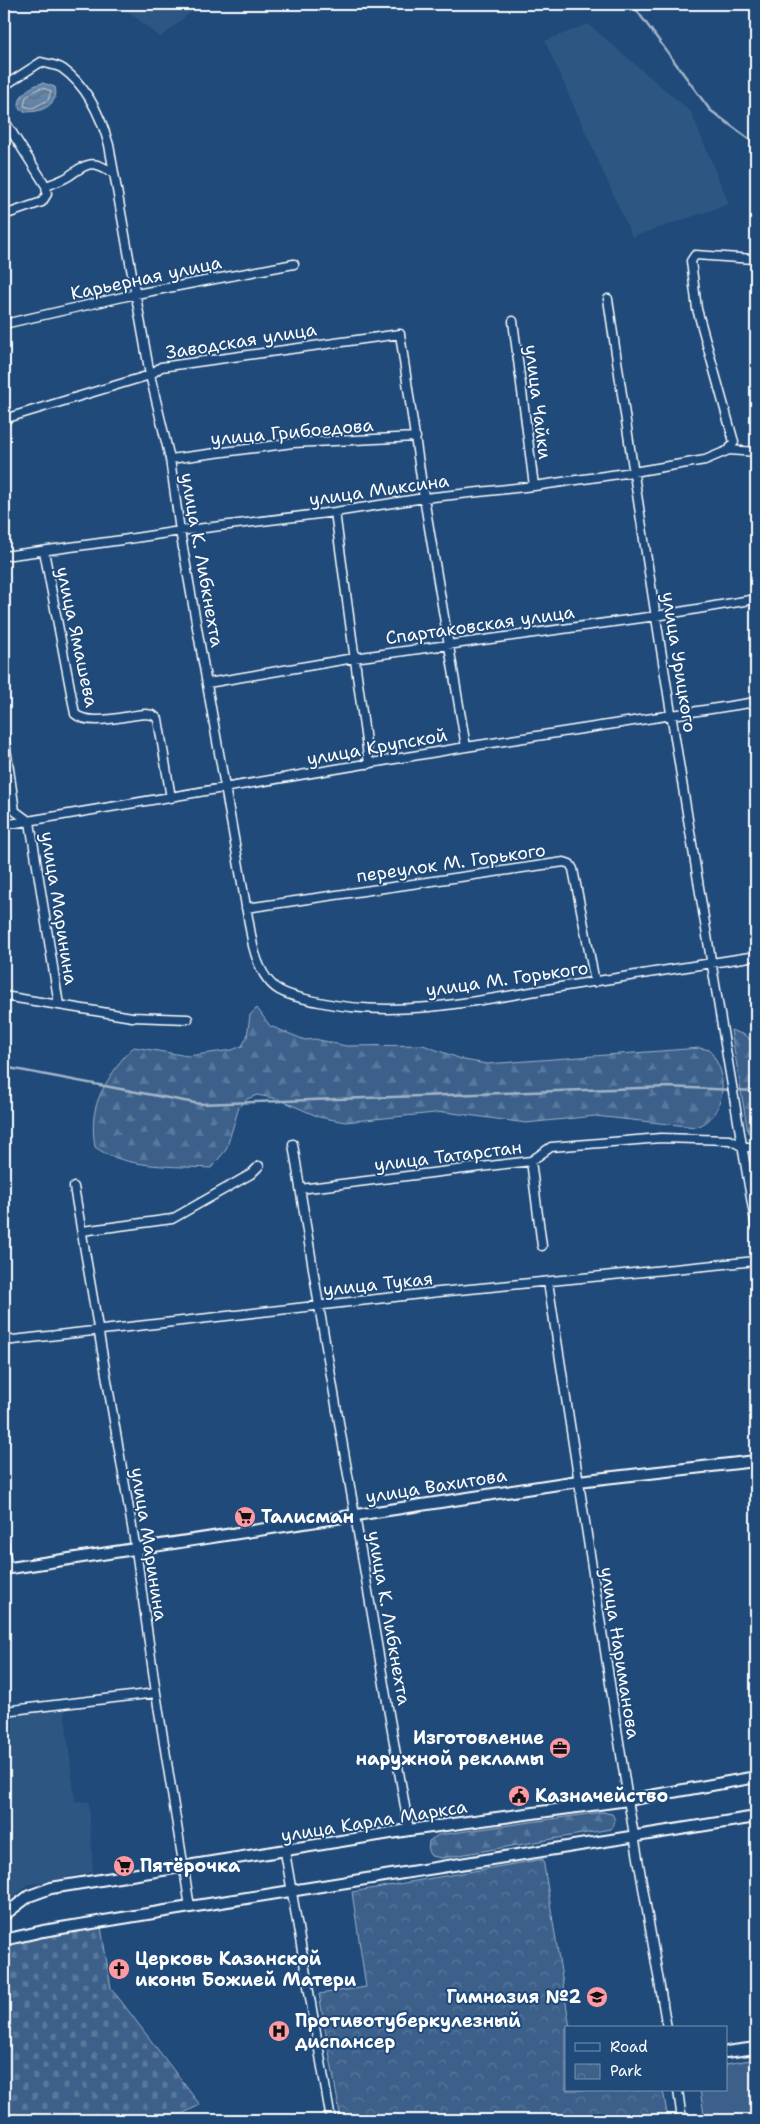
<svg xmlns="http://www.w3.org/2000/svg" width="760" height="2124" font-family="'Shantell Sans',sans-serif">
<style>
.built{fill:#2e5683}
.grass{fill:#3c618b;stroke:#9eb0c5}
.forest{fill:url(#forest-firs);stroke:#9eb0c5}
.cemetery{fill:url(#cemetery-stones);stroke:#9eb0c5}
.park{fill:url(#park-crowns);stroke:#9eb0c5}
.water{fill:url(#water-waves);stroke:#a3b5c8}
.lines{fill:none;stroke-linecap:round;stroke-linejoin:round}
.shore{stroke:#c1cddb;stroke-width:1}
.stream{stroke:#a3b5c8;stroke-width:2.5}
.street-casing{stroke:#fff;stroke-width:11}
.secondary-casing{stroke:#fff;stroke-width:14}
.street{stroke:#1f4a7a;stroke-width:8}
.secondary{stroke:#1f4a7a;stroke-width:10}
.labels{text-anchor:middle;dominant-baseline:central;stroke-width:4;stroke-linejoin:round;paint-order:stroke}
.street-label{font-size:18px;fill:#fff;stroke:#1f4a7a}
.poi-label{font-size:18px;font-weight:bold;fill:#fff;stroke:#1f4a7a;text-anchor:start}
</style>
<defs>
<pattern id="forest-firs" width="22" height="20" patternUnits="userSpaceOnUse" patternTransform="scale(1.25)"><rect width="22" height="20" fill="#3c618b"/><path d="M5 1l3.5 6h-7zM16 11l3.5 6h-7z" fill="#59799c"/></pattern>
<pattern id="cemetery-stones" width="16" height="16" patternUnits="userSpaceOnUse" patternTransform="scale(1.25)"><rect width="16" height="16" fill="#3c618b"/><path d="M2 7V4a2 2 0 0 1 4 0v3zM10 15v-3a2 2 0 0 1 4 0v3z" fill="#59799c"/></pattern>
<pattern id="park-crowns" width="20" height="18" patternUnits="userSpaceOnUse" patternTransform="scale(1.25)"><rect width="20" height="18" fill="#3c618b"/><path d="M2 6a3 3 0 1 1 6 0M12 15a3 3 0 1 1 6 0" fill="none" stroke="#59799c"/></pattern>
<pattern id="water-waves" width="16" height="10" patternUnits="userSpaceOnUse" patternTransform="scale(1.25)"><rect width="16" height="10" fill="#6583a4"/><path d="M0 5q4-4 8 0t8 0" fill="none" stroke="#5b6d81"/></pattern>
</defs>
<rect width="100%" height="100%" fill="#1f4a7a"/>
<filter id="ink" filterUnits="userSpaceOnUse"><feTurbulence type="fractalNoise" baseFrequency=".02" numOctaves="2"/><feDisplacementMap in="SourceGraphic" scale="10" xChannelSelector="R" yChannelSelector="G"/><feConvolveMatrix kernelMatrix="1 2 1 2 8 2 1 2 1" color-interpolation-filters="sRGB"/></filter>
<g filter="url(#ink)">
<!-- built -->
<path class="built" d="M 120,4 L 200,4 L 160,38 Z
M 588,24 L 691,112 L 729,204 L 632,237 L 545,41 Z
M 64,1707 L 75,1801 L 89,1802 L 93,1872 L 27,1885 L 4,1906 L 4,1713 Z"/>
<!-- grass -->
<path class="grass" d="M 756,2059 L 756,2119 L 705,2120 L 700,2090 L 726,2090 L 726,2064 Z"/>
<!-- forest -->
<path class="forest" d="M 257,1008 L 270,1026 L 305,1040 L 315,1039 L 346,1046 L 423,1045 L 464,1060 L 487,1064 L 700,1048 L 710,1050 C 714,1057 719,1065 721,1072 C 725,1094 719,1120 696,1127 L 595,1116 L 526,1123 L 445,1112 L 345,1122 L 319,1117 L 278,1099 L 257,1095 L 247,1099 L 239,1107 L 226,1150 L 211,1168 C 176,1166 124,1169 95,1147 C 90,1115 96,1097 114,1071 C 120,1062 125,1054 134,1047 L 188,1056 L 232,1050 L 242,1046 L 247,1037 L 250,1015 Z
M 731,1030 L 747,1036 L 756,1050 L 756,1127 L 748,1133 Z
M 602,1812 L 612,1814 C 616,1820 615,1824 611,1829 L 442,1858 L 431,1856 L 428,1851 L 429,1841 L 438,1835 Z"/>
<!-- cemetery -->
<path class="cemetery" d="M 101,1927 L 111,1988 L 200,2105 L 173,2118 L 171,2120 L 4,2120 L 4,1949 L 21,1939 Z"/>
<!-- park -->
<path class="park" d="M 543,1859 L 570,2028 L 566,2028 L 566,2090 L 663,2090 L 668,2120 L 341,2120 L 319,1994 L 366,1987 L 352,1892 Z"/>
<!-- water -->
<path class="water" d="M 43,83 L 55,87 C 61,106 35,116 20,110 C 15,96 31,85 43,83 Z"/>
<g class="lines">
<!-- shore -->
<path class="shore" d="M 43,88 L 51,91 L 48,100 L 33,108 L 24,106 L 26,97 L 38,89 Z"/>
<!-- stream -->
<path class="stream" d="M 632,4 L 710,110 L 756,144
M 4,1067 L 200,1104 L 668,1087 L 756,1091"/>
<!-- street casing -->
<g class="street-casing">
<path id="street" d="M 4,86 L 41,62 C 48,64 58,65 63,69 C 88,87 101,117 109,145 L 150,375 L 170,459 L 180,531 L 253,946 C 257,962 264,981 279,990 C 291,997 306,999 319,1002 C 400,1020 485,999 566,986 C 629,976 693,966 756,956
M 4,120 L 46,186
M 46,186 C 54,183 63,180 69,176 C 87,163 93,159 113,173
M 4,215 L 42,202 L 47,194 L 46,186
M 608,299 C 653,609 703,918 756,1227
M 513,321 L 534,486
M 4,324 L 136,294 L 294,264
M 4,419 L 150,375 L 161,367 L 400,334 L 424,498 L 466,747
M 729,450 L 734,442 L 697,309 L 691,261 L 695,255 L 754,259 L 756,262
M 170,459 L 293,443 L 416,437
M 335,512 L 369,764
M 44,551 L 75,714 C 90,727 126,715 146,714 L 153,715 L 158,719 L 171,798
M 4,556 L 122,540 L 180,531 L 335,512 L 424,498 L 534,486 L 633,472 L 705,460 L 729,450 L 756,452
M 208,683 L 354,658 L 656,616 L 756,599
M 4,734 L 15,811 L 30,822 L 59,1005
M 4,825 L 466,747 L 756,702
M 246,908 L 564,862 L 570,864 L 573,869 L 595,982
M 4,996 L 132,1017 L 188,1019
M 293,1144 L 319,1306 L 409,1830
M 531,1161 L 542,1246
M 74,1187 L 136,1550 L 156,1693 L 190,1907
M 300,1189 L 531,1161 L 551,1147 L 661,1138 L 730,1140 L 743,1147 L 756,1147
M 82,1231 L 172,1219 L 251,1174 L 259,1166
M 548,1282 L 628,1800 L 667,2028
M 4,1341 L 439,1292 L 756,1261
M 4,1543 L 7,1568
M 4,1711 L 156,1693
M 285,1852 L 331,2120
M 678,2090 L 682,2120"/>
</g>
<!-- secondary casing -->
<g class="secondary-casing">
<path id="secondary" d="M 4,1569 L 578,1481 L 756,1461
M 4,1915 L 29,1896 L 51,1888 L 409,1830 L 628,1800 L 756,1777
M 4,1940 L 43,1931 L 190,1907 L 756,1817
M 726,2052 L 756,2048"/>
</g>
<!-- street -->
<use href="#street" class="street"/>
<!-- secondary -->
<use href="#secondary" class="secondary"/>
</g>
</g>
<!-- icons -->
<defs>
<g id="supermarket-disc" transform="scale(1.125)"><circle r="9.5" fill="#ff9aa2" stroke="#1f4a7a"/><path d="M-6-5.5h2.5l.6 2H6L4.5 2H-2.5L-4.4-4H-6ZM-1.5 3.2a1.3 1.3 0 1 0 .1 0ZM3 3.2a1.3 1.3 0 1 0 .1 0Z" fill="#111"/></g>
<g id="office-disc" transform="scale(1.125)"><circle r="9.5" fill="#ff9aa2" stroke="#1f4a7a"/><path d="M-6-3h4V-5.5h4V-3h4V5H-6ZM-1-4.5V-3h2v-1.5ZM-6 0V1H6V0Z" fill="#111"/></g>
<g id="civic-disc" transform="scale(1.125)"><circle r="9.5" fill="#ff9aa2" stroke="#1f4a7a"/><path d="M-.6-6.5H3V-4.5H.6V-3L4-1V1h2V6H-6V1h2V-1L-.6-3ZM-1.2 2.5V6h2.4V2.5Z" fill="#111"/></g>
<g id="church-disc" transform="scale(1.125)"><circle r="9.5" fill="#ff9aa2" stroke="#1f4a7a"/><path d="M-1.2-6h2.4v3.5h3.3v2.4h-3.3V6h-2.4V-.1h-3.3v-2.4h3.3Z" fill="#111"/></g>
<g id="school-disc" transform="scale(1.125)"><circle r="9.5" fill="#ff9aa2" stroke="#1f4a7a"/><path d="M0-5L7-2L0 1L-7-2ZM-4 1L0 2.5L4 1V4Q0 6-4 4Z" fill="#111"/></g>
<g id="hospital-disc" transform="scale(1.125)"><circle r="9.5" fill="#ff9aa2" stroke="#1f4a7a"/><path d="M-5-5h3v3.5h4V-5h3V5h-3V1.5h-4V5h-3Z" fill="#111"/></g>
</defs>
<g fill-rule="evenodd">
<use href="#supermarket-disc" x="245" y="1517"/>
<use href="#office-disc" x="560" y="1748"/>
<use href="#civic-disc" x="519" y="1796"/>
<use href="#supermarket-disc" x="124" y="1866"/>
<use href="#church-disc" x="119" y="1969"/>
<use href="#school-disc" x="597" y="1997"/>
<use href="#hospital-disc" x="279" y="2031"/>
</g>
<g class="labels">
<!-- street labels -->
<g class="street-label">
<text transform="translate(146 278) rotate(-12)">Карьерная улица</text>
<text transform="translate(241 341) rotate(-9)">Заводская улица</text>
<text transform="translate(538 402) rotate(83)">улица Чайки</text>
<text transform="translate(292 432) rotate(-5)">улица Грибоедова</text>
<text transform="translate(379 490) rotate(-8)">улица Миксина</text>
<text transform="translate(202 560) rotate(80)">улица К. Либкнехта</text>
<text transform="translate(480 625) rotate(-8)">Спартаковская улица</text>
<text transform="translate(77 637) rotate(78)">улица Ямашева</text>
<text transform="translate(679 662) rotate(81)">улица Урицкого</text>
<text transform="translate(377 747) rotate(-10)">улица Крупской</text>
<text transform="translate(451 863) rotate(-8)">переулок М. Горького</text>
<text transform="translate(59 908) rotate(81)">улица Маринина</text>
<text transform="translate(507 979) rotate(-8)">улица М. Горького</text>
<text transform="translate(448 1156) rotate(-7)">улица Татарстан</text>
<text transform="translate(378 1284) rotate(-6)">улица Тукая</text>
<text transform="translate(436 1486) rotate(-9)">улица Вахитова</text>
<text transform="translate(149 1544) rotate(81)">улица Маринина</text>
<text transform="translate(389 1618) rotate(80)">улица К. Либкнехта</text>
<text transform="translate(620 1653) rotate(81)">улица Нариманова</text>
<text transform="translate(374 1821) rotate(-9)">улица Карла Маркса</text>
</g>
<!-- poi labels -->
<g class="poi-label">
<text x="261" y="1517">Талисман</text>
<text x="544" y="1738" text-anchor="end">Изготовление<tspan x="544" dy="21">наружной рекламы</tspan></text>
<text x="535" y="1796">Казначейство</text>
<text x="140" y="1866">Пятёрочка</text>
<text x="135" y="1959">Церковь Казанской<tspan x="135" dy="21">иконы Божией Матери</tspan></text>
<text x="581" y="1997" text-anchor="end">Гимназия №2</text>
<text x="295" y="2021">Противотуберкулезный<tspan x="295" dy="21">диспансер</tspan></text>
</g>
</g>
<!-- margin -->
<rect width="760" height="2124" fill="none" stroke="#1f4a7a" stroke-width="20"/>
<rect x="10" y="10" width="740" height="2104" fill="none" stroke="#fff" stroke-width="2" filter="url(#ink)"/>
<!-- legend -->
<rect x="565" y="2026" width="162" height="65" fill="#1f4a7a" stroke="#7992af"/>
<rect x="575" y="2043" width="25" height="8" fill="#1f4a7a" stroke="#7992af"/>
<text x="610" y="2052" font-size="15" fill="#ffffff">Road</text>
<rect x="575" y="2064" width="25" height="15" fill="url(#park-crowns)" stroke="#7992af"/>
<text x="610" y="2076" font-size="15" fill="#ffffff">Park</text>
</svg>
